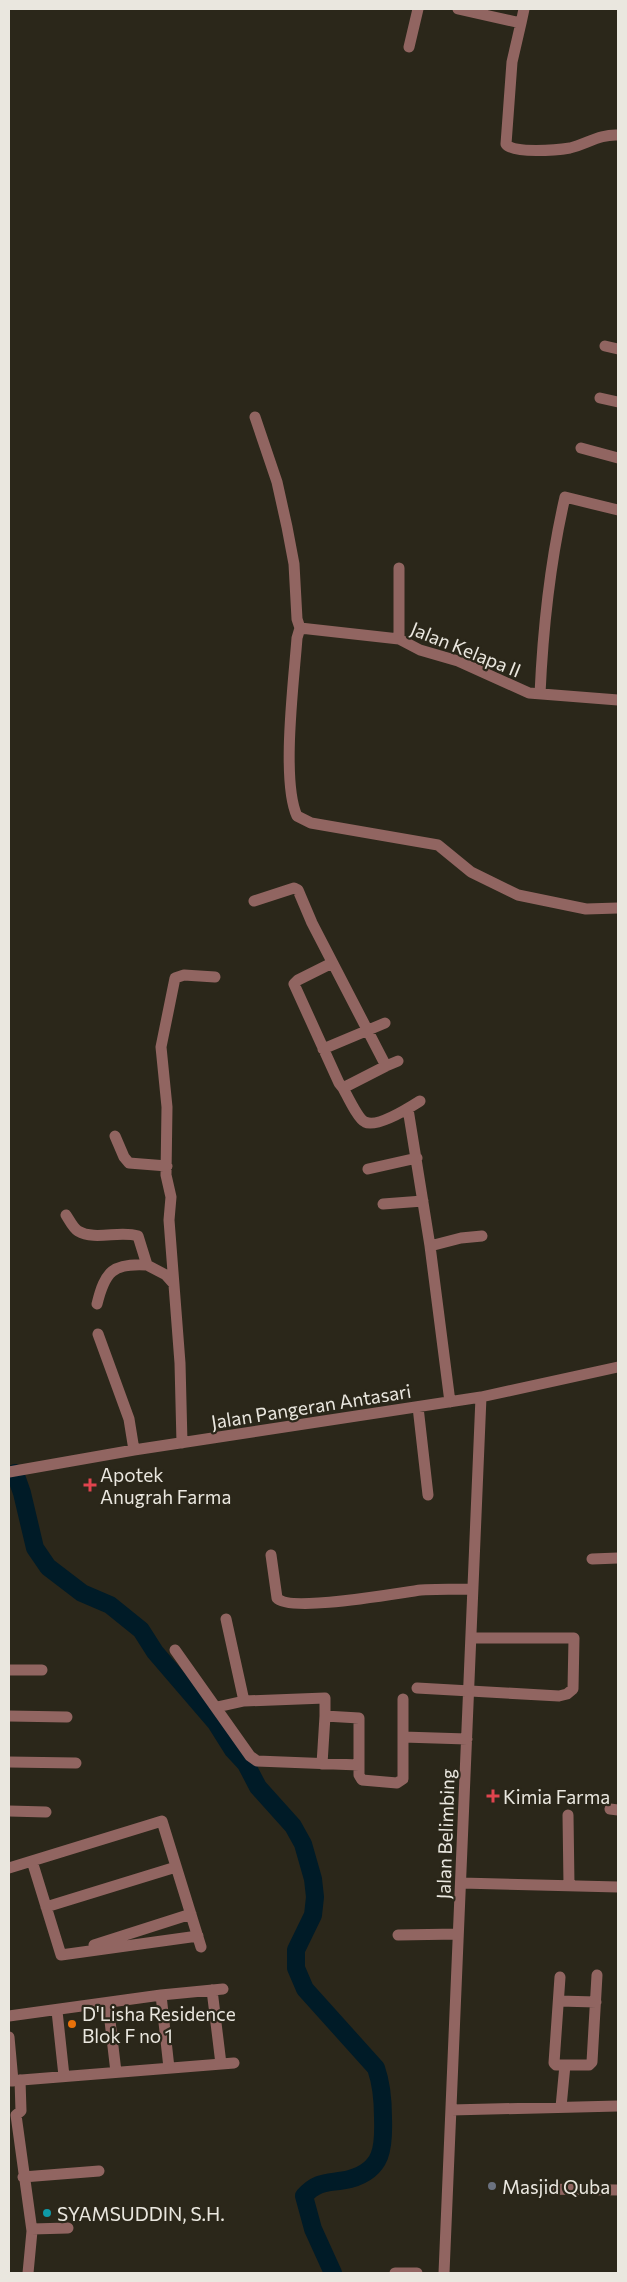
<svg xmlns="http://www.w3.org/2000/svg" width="627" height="2282" font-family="Commissioner,sans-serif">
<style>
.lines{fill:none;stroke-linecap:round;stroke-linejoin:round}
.river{stroke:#001b27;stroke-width:18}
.minor{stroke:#916561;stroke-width:11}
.health-dot{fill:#e0444e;stroke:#2b271a;stroke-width:2}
.food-dot{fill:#e8710a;stroke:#2b271a;stroke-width:2}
.worship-dot{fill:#6b7280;stroke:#2b271a;stroke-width:2}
.culture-dot{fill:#0f9aa8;stroke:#2b271a;stroke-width:2}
.labels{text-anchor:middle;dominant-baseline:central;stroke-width:4.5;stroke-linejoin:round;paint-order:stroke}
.street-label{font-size:19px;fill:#eae7df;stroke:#2b271a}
.poi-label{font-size:19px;fill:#eae7df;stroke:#2b271a;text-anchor:start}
</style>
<rect width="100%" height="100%" fill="#2b271a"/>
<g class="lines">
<!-- river -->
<path class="river" d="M 15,1473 L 22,1493 L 35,1548 L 48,1567 L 82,1593 L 110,1605 L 141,1630 L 155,1652 L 216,1723 L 233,1750 L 246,1764 L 258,1787 L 293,1826 L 303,1844 L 313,1879 L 315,1897 L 313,1915 L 296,1950 L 296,1968 L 305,1989 L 376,2068 C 382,2085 383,2100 383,2118 C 384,2147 383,2170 350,2179 C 330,2184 319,2179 304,2196 L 313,2229 L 333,2273"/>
<!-- minor -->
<path class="minor" d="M 458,9 L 521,23 L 512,62 L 506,144 C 513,154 558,150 570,148 C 587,144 600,134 618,135
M 521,23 L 524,9
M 409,47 L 418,9
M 605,346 L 618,349
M 600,398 L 618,402
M 255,417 L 277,482 L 287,527 L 294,564 L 297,619 L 300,628 L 297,638 C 294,680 281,781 297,816 L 311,823 L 438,845 L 471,872 L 518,895 L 586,909 L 618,908
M 581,448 L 618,458
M 399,568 L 399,639
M 300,628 L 399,639 L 420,650 L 458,661 L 529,693 L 618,700
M 540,694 C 543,627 550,562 565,497 L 618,510
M 254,901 L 294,888 L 298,890 L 312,923 L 386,1066 L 398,1061
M 332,963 L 298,980 L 294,984 L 339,1083 L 343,1088 L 386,1066
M 323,1049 L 385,1023
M 343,1088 C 347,1095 358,1119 365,1122 C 377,1128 409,1108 420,1101
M 408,1109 L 430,1246 L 450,1402
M 115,1136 L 124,1157 L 129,1163 L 167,1166
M 368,1169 L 417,1158
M 383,1204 L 423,1201
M 66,1215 C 70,1221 73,1228 78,1231 C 95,1241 120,1230 138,1236 L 147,1265 L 166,1275 L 174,1284
M 430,1246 L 461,1238 L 482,1236
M 97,1304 C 105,1271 113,1263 147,1265
M 98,1334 L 129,1419 L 134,1450
M 418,1407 L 428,1495
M 182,1443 L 180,1363 L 169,1220 L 171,1197 L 166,1175 L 167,1107 L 161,1047 L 175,978 L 184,975 L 215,977
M 9,1472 L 134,1450 L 481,1397 L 618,1367
M 271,1555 L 277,1598 C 289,1613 397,1593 421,1590 C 438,1589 455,1589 471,1589
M 592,1559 L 618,1558
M 226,1619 L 244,1701 L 325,1698 L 325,1716 L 359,1718 L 359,1765
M 175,1650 L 250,1756 L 257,1761 L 359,1765 L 359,1775 L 362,1780 L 397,1783 L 403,1779 L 403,1737 L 467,1739
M 9,1670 L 42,1670
M 417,1688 L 559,1696 L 567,1694 L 573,1689 L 574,1638 L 471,1638
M 217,1707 L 244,1701
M 9,1716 L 67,1717
M 403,1737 L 403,1699
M 9,1762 L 76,1763
M 322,1764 L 325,1716
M 610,1809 L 618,1810
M 9,1811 L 46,1812
M 568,1815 L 569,1885
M 32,1861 L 61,1955
M 9,1868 L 162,1821 L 201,1947
M 461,1883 L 618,1887
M 46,1907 L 176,1867
M 398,1935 L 458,1934
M 94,1945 L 191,1914
M 61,1955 L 198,1936
M 560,1977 L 554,2063 L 556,2065 L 565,2065 L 561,2107
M 212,1990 L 221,2064
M 161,1995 L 223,1989
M 559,2001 L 596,2002
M 108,2004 L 116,2072
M 57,2011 L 64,2076
M 9,2016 L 161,1995 L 169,2068
M 9,2037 L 13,2081
M 565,2065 L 589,2065 L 592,2062 L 597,1975
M 20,2080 L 21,2111 L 16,2115 L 32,2231 L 28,2273
M 9,2081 L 234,2063
M 451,2110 L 618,2106
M 23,2177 L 99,2171
M 534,2189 L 618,2190
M 32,2229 L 68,2228
M 395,2273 L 417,2273
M 444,2273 L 481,1397"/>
</g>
<!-- markers -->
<g class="health-dot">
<path d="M87.5 1477.5h5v5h5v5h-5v5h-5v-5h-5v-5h5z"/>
<path d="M490.5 1788.5h5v5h5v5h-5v5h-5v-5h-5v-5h5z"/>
</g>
<circle class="food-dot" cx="72" cy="2024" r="5"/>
<circle class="worship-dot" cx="492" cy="2186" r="5"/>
<circle class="culture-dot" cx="47" cy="2213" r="5"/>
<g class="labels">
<!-- street labels -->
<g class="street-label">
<text transform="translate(466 649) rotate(22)">Jalan Kelapa II</text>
<text transform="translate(311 1406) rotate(-9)">Jalan Pangeran Antasari</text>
<text transform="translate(445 1834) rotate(-88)">Jalan Belimbing</text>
</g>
<!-- poi labels -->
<g class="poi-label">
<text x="100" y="1474">Apotek<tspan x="100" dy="22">Anugrah Farma</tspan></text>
<text x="503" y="1796">Kimia Farma</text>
<text x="82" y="2013">D'Lisha Residence<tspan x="82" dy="22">Blok F no 1</tspan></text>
<text x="502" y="2186">Masjid Quba</text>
<text x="57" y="2213">SYAMSUDDIN, S.H.</text>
</g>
</g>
<!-- border -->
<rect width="627" height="2282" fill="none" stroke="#eae7df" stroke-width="20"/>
</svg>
